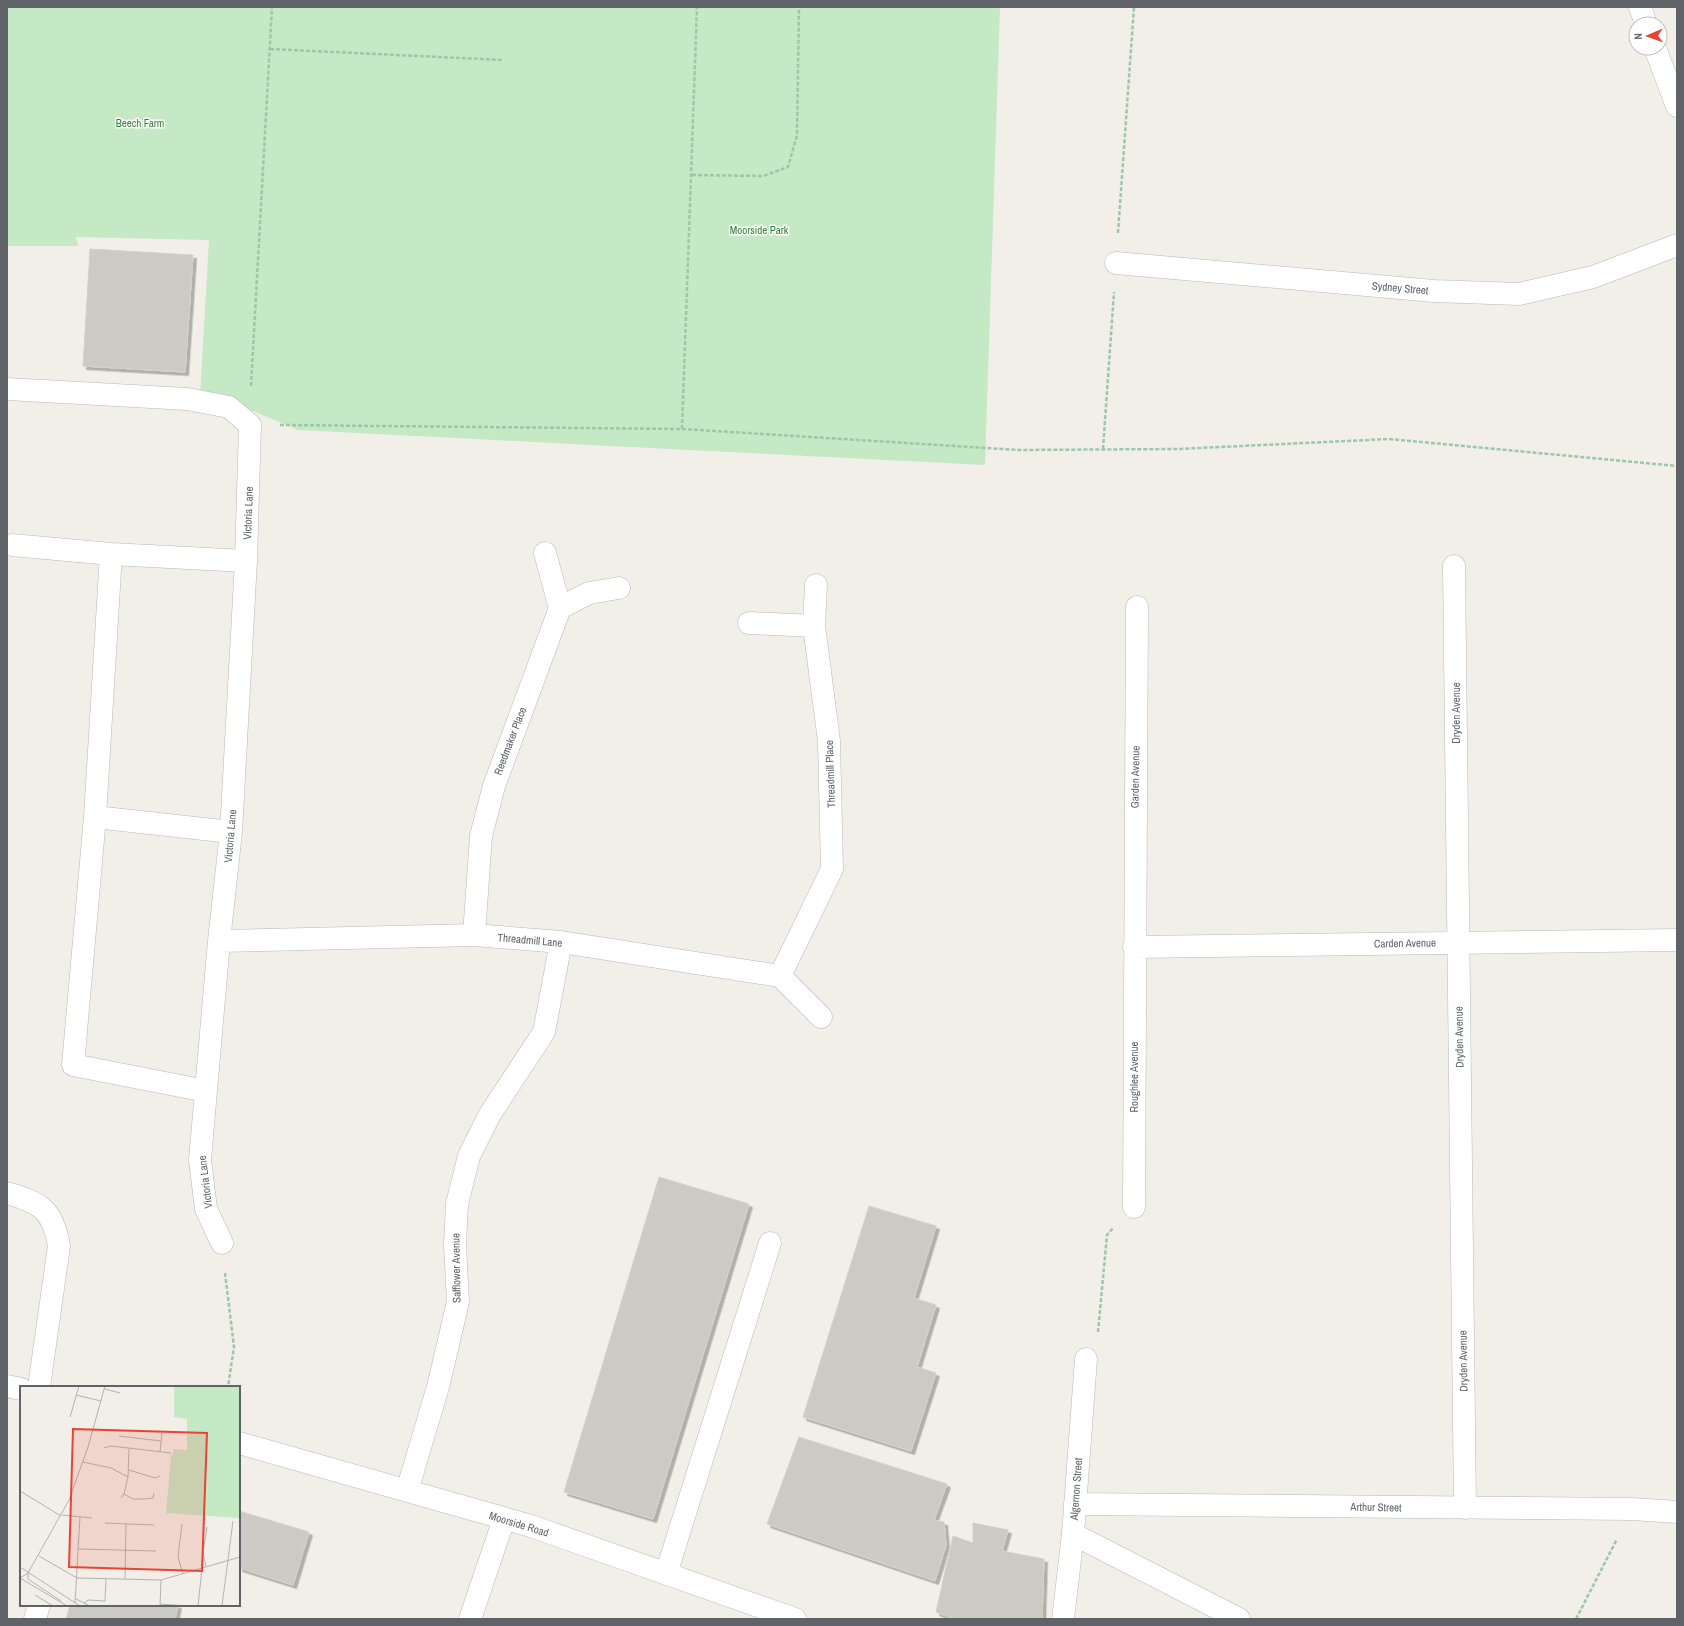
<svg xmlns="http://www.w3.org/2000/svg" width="1684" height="1626" font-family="'Archivo Narrow',sans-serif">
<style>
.green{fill:#c5e8c5}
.building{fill:#cccac5;stroke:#d6d1c6;filter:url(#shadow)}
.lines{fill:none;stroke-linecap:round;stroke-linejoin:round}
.minor-casing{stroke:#b5b8bc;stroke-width:23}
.path{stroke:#9cc7a9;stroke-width:2.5;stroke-dasharray:4 2;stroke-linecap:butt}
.minor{stroke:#fff;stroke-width:22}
.labels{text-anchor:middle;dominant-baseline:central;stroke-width:3;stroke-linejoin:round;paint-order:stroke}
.park-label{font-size:11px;fill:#348238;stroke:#fff}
.street-label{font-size:11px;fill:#5f6368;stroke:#fff}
.inset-road{fill:none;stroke:#b3b3b1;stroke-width:1}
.view{fill:#ea4335;fill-opacity:0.15;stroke:#ea4335;stroke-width:2}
.inset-edge{fill:none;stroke:#5f6368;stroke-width:2}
</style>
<defs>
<filter id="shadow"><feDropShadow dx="3.5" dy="3.5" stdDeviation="0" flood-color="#0004"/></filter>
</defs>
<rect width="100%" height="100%" fill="#f1efe8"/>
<!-- green -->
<path class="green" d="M 7,7 L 1000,7 L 985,465 L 298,430 L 246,408 L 200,396 L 209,240 L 76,237 L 78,246 L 7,246 Z"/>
<!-- building -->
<path class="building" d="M 90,249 L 193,255 L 185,372 L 83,366 Z
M 659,1177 L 749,1204 L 653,1519 L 564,1492 Z
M 869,1206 L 936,1226 L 914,1298 L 936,1305 L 917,1367 L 936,1373 L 911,1451 L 803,1417 Z
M 799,1437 L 947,1484 L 934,1520 L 944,1522 L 946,1545 L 935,1581 L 767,1524 Z
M 239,1511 L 309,1532 L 293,1585 L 239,1568 Z
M 973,1523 L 1008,1530 L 1002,1551 L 1044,1559 L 1042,1619 L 954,1619 L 936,1612 L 953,1536 L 973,1543 Z
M 70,1605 L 178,1605 L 175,1619 L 66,1619 Z"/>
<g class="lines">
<!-- minor casing -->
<g class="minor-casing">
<path id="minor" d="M 1640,7 L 1646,24
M 1655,48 L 1677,106
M 1116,263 L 1434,291 L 1519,294 L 1593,277 L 1677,245
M 7,389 L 187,399 L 229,407 L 250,425 L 246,561 L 231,832 L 219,941 L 200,1160 L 206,1209 L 222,1243
M 12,545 L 111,554 L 246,561
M 111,554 L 95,817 L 73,1065 L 206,1091
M 1454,566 L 1465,1508
M 560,608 L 589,593 L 619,588
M 749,623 L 814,626 L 829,741 L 832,869 L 780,976
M 814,626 L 816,585
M 95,817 L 231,832
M 474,935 L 481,836 L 494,786 L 560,608 L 545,553
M 219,941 L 474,935 L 561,942 L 780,976 L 821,1017
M 1134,947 L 1677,940
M 7,1193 C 41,1203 53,1210 59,1246 L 39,1387
M 1134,1207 L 1137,607
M 7,1386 L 21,1389
M 239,1443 L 531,1526 L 795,1619
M 407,1491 L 438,1387 L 458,1302 L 455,1245 L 457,1204 L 469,1156 L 490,1114 L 544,1032 L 561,942
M 1075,1504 L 1632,1509 L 1677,1512
M 1073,1534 L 1239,1619
M 666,1574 L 770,1243
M 35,1619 L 39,1605
M 470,1619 L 504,1519
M 1063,1619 L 1073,1534 L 1086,1359"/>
</g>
<!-- path -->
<path class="path" d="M 270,49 L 503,60
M 692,175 L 763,176 L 788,167 L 797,135 L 799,7
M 1118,233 L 1134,7
M 251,386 L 272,7
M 280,425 L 682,429 L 1019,450 L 1178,449 L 1389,439 L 1677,466
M 682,429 L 697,7
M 1103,449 L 1114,292
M 225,1273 L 234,1347 L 228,1387
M 1098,1332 L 1107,1235 L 1113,1228
M 1576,1619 L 1617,1539"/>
<!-- minor -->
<use href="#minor" class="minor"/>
</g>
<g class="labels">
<!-- park labels -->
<g class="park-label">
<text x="140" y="123">Beech Farm</text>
<text x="759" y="230">Moorside Park</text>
</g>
<!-- street labels -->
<g class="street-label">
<text transform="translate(1400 288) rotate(5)">Sydney Street</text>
<text transform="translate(248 513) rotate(-88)">Victoria Lane</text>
<text transform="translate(1456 713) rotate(-90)">Dryden Avenue</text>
<text transform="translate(510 741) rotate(-69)">Reedmaker Place</text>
<text transform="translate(830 774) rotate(-92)">Threadmill Place</text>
<text transform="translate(1135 777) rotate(-89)">Garden Avenue</text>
<text transform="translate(230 836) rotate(-85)">Victoria Lane</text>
<text transform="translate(530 940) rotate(5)">Threadmill Lane</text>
<text transform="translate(1405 943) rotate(-1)">Carden Avenue</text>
<text transform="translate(1459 1037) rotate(-91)">Dryden Avenue</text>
<text transform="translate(1134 1077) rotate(-90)">Roughlee Avenue</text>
<text transform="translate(205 1182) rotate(-97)">Victoria Lane</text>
<text transform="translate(456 1268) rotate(-91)">Safflower Avenue</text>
<text transform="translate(1463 1361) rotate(-91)">Dryden Avenue</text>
<text transform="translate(1076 1489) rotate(-86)">Algernon Street</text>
<text transform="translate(1376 1507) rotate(1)">Arthur Street</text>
<text transform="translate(519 1524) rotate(17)">Moorside Road</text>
</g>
</g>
<!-- overview -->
<g transform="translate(20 1386)">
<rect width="220" height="220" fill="#f1efe8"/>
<path d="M 154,0 L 220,0 L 220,132 L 146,127 L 151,71 L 154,63 L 167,64 L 167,33 L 154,31 Z" fill="#c5e8c5"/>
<path class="inset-road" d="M 85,3 L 100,7M 56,9 L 81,15M 50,31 L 59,0M 99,50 L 141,55M 84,62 L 91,60 L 151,67M 140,66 L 142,47M 63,76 L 91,82 L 108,91M 109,84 L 135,92 L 140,90M 0,105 L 41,130M 104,108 L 113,113 L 124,113 L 133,112 L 134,107M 101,112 L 104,108 L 108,91 L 109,63M 42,129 L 72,132M 85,137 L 134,139M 162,138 L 158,171 L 163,188M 59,163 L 136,165M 19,170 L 57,192 L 141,194 L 220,171M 186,180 L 183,167 L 187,141M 0,181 L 60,220M 0,186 L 0,192 L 8,187 L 49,114 L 68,61 L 85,0M 8,187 L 8,193 L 41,215M 0,192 L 47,220M 105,193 L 106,138M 15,209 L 33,220M 56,213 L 70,220M 55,217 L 60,131M 64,217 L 68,214 L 85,215 L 86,192M 140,218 L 167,220M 140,220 L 141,194M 178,220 L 182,182M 202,220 L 213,135"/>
<path class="view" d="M 53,43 L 187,47 L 182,185 L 49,181 Z"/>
<rect width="220" height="220" class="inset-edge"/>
</g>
<!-- border -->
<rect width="1684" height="1626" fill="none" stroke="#5f6368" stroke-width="16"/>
<!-- north arrow -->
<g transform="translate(1648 36) rotate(268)"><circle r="19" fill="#ffffff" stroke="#bfc1c3"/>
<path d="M0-3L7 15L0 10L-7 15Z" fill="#ea4335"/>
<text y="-6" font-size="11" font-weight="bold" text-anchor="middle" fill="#5f6368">N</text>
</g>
</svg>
